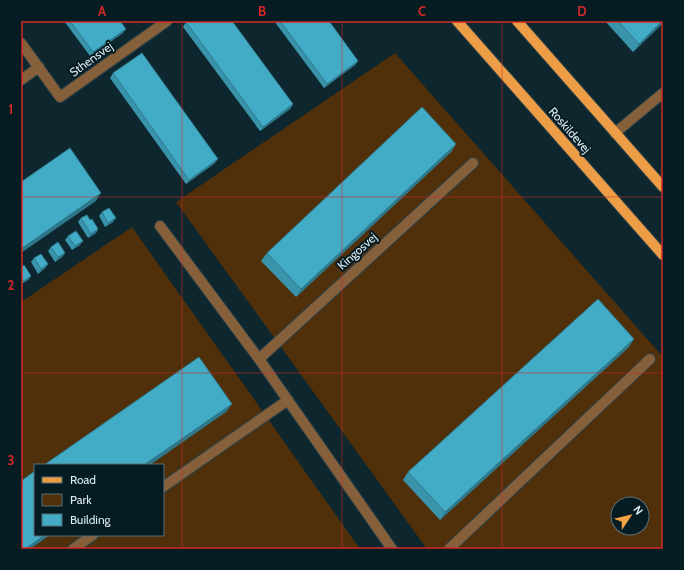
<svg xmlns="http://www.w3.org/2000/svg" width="684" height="570" font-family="Cabin,sans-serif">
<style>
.green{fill:#4f300b;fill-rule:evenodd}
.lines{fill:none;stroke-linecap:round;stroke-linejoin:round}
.minor-casing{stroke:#2b4148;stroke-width:12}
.major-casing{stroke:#2b4148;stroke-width:12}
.minor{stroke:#86603a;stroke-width:10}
.major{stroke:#ed9d46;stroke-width:10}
.wall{fill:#3994ab}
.shaded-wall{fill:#2e788b}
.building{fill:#42acc7;stroke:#2e788b}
.grid{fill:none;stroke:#d62828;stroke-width:1;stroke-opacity:0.55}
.labels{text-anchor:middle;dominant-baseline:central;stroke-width:4;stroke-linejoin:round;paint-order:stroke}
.street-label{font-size:12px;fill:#dceaef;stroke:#051c23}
.neatline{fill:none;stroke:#d62828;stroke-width:1.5}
.grid-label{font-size:13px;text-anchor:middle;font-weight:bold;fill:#d62828}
</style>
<rect width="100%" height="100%" fill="#0e262d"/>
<!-- green -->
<path class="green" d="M 395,53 L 663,357 L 663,549 L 427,549 L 176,202 ZM 618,504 L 642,504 L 642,528 L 618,528 Z
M 132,227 L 360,549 L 21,549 L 21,302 ZM 35,465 L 163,465 L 163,535 L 35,535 Z"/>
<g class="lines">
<!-- minor casing -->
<g class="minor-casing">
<path id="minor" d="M 21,43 L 60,97 L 167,21
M 21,80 L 39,67
M 615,133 L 663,93
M 160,226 L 259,359 L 392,549
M 259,359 L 473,163
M 163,487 L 288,400
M 73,549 L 93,535
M 449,549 L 650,359"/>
</g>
<!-- major casing -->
<g class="major-casing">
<path id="major" d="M 457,21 L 663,255
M 517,21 L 663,187"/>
</g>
<!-- minor -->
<use href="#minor" class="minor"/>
<!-- major -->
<use href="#major" class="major"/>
</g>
<!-- wall -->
<path class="wall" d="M 64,21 L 120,21 L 123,33 L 90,56 Z
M 274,21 L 329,21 L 358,61 L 355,65 L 324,88 Z
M 605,21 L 663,21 L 663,25 L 662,24 L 633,52 Z
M 186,22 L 293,104 L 290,109 L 260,131 L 183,27 Z
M 113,73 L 215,163 L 186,184 L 110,78 Z
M 456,144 L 451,152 L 296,297 L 261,261 L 267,253 Z
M 102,212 L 113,222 L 105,227 L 99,216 Z
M 81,218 L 90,220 L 98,229 L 96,233 L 88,238 L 78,222 Z
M 68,236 L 80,245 L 72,250 L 65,240 Z
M 51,247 L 65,253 L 62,257 L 55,262 L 48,251 Z
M 34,258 L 48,264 L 45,268 L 38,274 L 31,262 Z
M 21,265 L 31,276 L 28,280 L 21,284 Z
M 629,347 L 440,520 L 403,480 L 408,472 Z"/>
<!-- shaded-wall -->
<path class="shaded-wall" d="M 662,21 L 663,21 L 663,23 L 662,24 L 633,52 L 639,44 Z
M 126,29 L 123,33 L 90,56 L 93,52 Z
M 358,61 L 355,65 L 324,88 L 327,84 Z
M 293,104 L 290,109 L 260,131 L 263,127 Z
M 456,144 L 451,152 L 296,297 L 301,289 Z
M 218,159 L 215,163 L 186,184 L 189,180 Z
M 101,193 L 96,201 L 21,253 L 21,249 Z
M 116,218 L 113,222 L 105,227 L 108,223 Z
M 98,229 L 96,233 L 88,238 L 91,234 Z
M 83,241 L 80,245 L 72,250 L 75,246 Z
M 65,253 L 62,257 L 55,262 L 58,257 Z
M 48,264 L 45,268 L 38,274 L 41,269 Z
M 31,276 L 28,280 L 21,284 L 24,281 Z
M 634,339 L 629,347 L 440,520 L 445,512 Z
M 232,404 L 226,412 L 150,465 L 144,465 Z
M 45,535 L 50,535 L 30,549 L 25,549 Z"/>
<!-- building -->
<path class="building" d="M 70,21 L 120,21 L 126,29 L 93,52 Z
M 188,21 L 232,21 L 293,104 L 263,127 L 186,22 Z
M 280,21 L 329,21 L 358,61 L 327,84 Z
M 618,21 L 662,21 L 639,44 Z
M 142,53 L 218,159 L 189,180 L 113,73 Z
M 422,107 L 456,144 L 301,289 L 267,253 Z
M 70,148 L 101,193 L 21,249 L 21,182 Z
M 109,208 L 116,218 L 108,223 L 102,212 Z
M 87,215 L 90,220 L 92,219 L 98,229 L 91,234 L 81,218 Z
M 76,231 L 83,241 L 75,246 L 68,236 Z
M 58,242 L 65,253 L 58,257 L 51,247 Z
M 41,254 L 48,264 L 41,269 L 34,258 Z
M 21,265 L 22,267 L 24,265 L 31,276 L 24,281 L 21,277 Z
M 598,299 L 634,339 L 445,512 L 408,472 Z
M 199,357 L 232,404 L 144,465 L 44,465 Z
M 35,471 L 35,535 L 45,535 L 25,549 L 21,549 L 21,481 Z"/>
<!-- grid -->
<path class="grid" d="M 182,21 L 182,549M 342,21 L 342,549M 502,21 L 502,549M 21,197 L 663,197M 21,373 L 663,373"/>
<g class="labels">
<!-- street labels -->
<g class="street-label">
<text transform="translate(91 59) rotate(-36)">Sthensvej</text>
<text transform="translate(570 130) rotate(49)">Roskildevej</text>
<text transform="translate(357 251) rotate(-42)">Kingosvej</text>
</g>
</g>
<!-- border -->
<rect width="684" height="570" fill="none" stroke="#051c23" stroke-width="44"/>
<!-- legend -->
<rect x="34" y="464" width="130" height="72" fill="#051c23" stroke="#5b6e75"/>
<rect x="42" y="477" width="20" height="6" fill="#ed9d46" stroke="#5b6e75"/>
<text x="70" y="484" font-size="12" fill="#dceaef">Road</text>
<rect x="42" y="494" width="20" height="12" fill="#4f300b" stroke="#5b6e75"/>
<text x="70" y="504" font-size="12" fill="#dceaef">Park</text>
<rect x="42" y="514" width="20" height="12" fill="#42acc7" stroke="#5b6e75"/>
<text x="70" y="524" font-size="12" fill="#dceaef">Building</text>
<!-- north arrow -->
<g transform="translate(630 516) rotate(55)"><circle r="19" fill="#051c23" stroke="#5b6e75"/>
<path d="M0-3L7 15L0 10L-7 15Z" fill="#f5a346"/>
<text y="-6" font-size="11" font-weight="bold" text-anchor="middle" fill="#dceaef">N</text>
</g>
<rect x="22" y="22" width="640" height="526" class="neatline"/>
<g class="grid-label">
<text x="102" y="16">A</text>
<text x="262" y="16">B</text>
<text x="422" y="16">C</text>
<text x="582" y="16">D</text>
<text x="11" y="114">1</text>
<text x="11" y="290">2</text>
<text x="11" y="465">3</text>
</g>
</svg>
